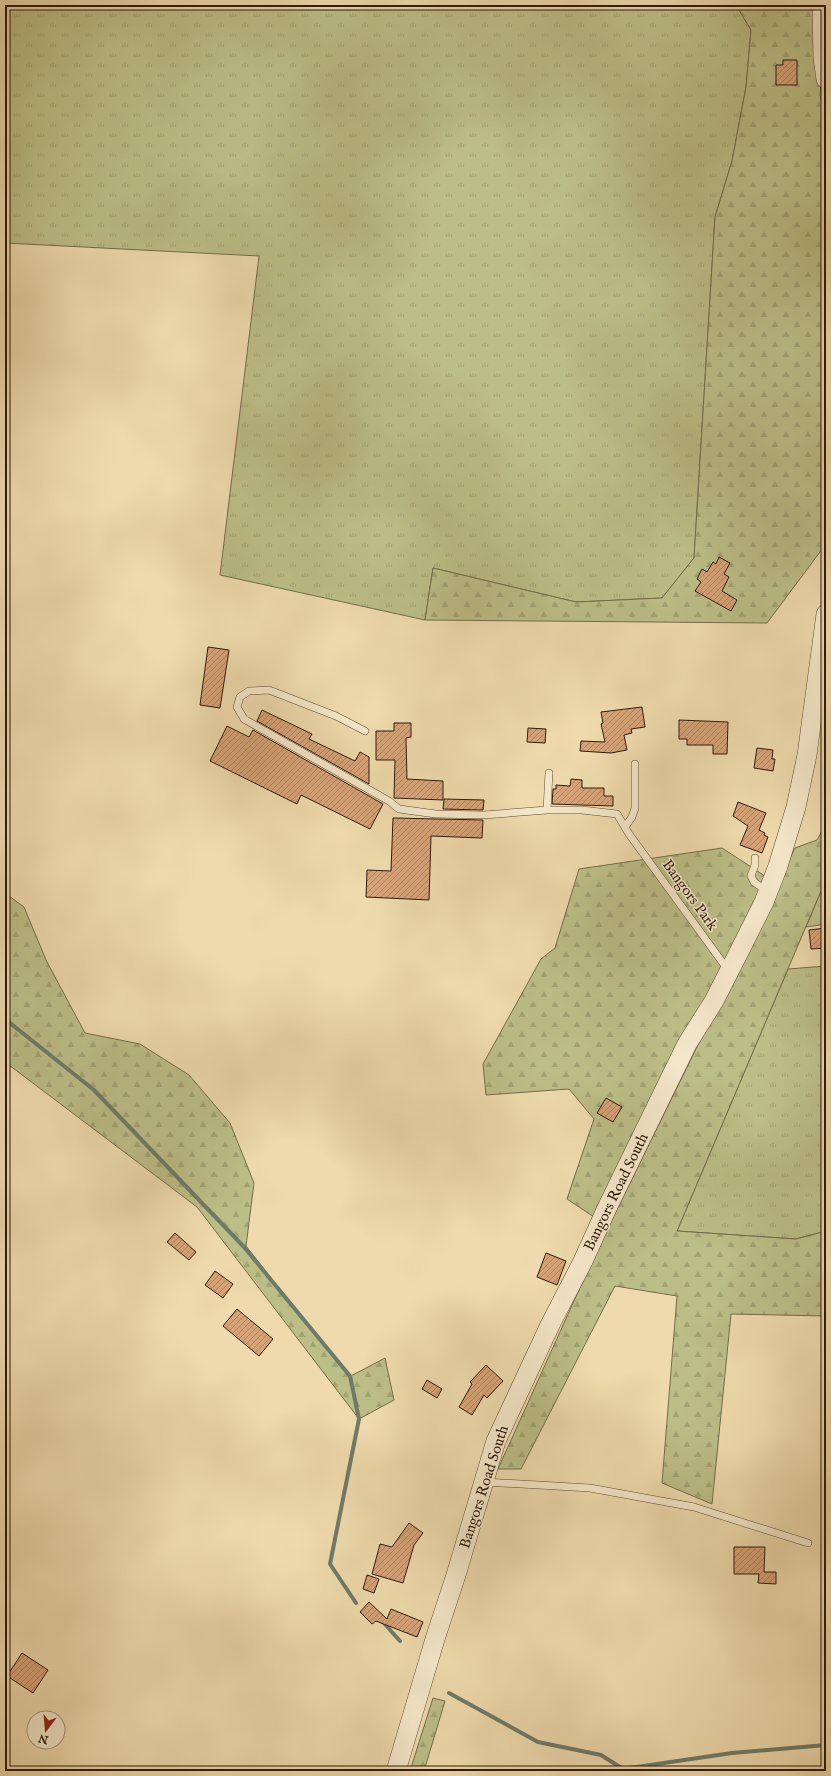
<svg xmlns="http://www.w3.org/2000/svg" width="831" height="1776" font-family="'IM FELL English',serif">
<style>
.grass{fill:url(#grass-tufts);stroke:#746c49}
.forest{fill:url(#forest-firs);stroke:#746c49}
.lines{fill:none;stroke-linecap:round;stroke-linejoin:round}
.stream{stroke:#6e7b69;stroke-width:4}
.building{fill:url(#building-hatch);stroke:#2d1a0b}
.service-casing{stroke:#5d4a33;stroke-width:8}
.tertiary-casing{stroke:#5d4a33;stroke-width:20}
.service{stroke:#f4e7c9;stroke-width:7}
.tertiary{stroke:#f4e7c9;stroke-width:19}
.labels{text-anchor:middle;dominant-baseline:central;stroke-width:3;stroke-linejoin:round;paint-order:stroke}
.street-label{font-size:15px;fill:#2d1a0b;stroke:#f4e7c9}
</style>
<defs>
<pattern id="grass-tufts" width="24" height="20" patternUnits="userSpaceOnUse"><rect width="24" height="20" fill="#bcbe87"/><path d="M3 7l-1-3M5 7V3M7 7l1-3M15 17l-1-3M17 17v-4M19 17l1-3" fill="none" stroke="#a2a373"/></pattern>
<pattern id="forest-firs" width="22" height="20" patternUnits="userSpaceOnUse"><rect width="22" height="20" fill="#bcbe87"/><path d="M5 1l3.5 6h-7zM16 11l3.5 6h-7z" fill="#a2a373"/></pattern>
<pattern id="building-hatch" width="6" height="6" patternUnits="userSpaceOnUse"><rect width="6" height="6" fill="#d6a379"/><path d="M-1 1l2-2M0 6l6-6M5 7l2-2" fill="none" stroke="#ae8461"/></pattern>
</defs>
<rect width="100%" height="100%" fill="#eedaac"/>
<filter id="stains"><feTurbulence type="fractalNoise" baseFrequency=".005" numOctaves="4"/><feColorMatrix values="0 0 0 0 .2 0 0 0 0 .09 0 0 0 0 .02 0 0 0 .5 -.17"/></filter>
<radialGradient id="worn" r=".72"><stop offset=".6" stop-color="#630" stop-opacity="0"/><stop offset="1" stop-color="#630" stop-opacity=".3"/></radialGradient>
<!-- grass -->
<path class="grass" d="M 5,5 L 736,5 L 751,30 L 746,87 L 732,161 L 715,217 L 694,558 L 662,598 L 576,602 L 433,568 L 425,620 L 220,575 L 259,256 L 5,243 Z
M 826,869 L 826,924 L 806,927 L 821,891 Z
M 826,966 L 826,1231 L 796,1239 L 677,1231 L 788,969 Z"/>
<!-- forest -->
<path class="forest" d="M 736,5 L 816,5 L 823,58 L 820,95 L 826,123 L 826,544 L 767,623 L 425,620 L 433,568 L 576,602 L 662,598 L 694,558 L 715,217 L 732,161 L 746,87 L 751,30 Z
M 826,823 L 826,869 L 821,891 L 677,1231 L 796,1239 L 826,1231 L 826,1316 L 731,1314 L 712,1504 L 662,1483 L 677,1296 L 615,1286 L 521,1469 L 498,1469 L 597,1250 L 795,848 L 817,840 Z
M 722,848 L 771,880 L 600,1221 L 567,1199 L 594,1119 L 569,1089 L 486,1095 L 483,1064 L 541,959 L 555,948 L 579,869 Z
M 5,893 L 24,907 L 46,960 L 85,1033 L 140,1044 L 189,1075 L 230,1123 L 254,1183 L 246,1246 L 349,1377 L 385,1358 L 394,1400 L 359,1419 L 197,1207 L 5,1062 Z
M 433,1698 L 445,1701 L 424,1771 L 410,1771 Z"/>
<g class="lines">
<!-- stream -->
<path class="stream" d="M 5,1019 L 94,1090 L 244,1247 L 350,1376 L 359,1419 L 330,1564 L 356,1603
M 382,1621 L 400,1641
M 449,1693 L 538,1742 L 601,1755 L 623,1769 L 732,1753 L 826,1745"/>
</g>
<!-- building -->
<path class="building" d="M 783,60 L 797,60 L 797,85 L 776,85 L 776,65 L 783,65 Z
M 719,557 L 730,563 L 724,574 L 729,577 L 722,591 L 737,600 L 731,611 L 695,591 L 701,582 L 697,579 L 702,569 L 707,572 L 713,562 L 716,564 Z
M 208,647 L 229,650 L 220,708 L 200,705 Z
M 642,707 L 645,727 L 631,729 L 632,733 L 624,735 L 627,750 L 611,753 L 580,751 L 581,741 L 605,742 L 601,724 L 603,723 L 601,712 Z
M 262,710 L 312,734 L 309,739 L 355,761 L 360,752 L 369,757 L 369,784 L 257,721 Z
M 679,720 L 728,722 L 727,754 L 713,754 L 713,745 L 687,745 L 687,739 L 679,739 Z
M 394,723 L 411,723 L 411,737 L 406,738 L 407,779 L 443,781 L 443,800 L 394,798 L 395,760 L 376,760 L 376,731 L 394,731 Z
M 227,726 L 249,737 L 253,730 L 383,804 L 370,829 L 301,795 L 297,804 L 210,761 Z
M 528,728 L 546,729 L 545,743 L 527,742 Z
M 757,748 L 773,750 L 772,759 L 775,759 L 773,771 L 754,768 Z
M 571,779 L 582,780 L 582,788 L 604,788 L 604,796 L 613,796 L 613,806 L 552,804 L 553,789 L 556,789 L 556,785 L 570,786 Z
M 444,799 L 484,800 L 483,810 L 443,809 Z
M 738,802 L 766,813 L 759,830 L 765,833 L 764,835 L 768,837 L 762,853 L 740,845 L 748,826 L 733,816 Z
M 393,818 L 483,820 L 482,838 L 431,836 L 429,900 L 366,897 L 367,870 L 391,871 Z
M 826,928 L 826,948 L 811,949 L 809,930 Z
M 606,1098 L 622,1107 L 613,1122 L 597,1113 Z
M 175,1233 L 196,1252 L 189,1260 L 167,1242 Z
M 546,1253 L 566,1261 L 557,1285 L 537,1277 Z
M 215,1271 L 233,1284 L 223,1298 L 205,1285 Z
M 237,1309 L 273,1339 L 259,1356 L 223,1326 Z
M 486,1365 L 503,1381 L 487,1398 L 484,1395 L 472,1415 L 459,1407 L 472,1384 L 470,1382 Z
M 427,1380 L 442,1389 L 437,1398 L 422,1389 Z
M 409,1523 L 423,1533 L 414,1545 L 403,1583 L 372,1574 L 380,1544 L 392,1547 Z
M 734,1547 L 765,1547 L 764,1572 L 776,1572 L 776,1584 L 758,1583 L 759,1574 L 734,1574 Z
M 367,1575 L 379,1579 L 374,1593 L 363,1589 Z
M 369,1602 L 387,1619 L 391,1609 L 423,1622 L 417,1637 L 376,1621 L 372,1624 L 360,1612 Z
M 22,1653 L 48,1670 L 33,1693 L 7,1676 Z"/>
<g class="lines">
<!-- service casing -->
<g class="service-casing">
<path id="service" d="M 365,731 L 336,716 L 269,690 L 249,691 L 240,697 L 237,707 L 244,719 L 389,801 L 399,809 L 436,814 L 484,815 L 547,810 L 582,810 L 617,814 L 629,834 L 728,970
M 547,810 L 549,773
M 625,827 L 632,817 L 635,808 L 635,764
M 755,858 L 755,865 L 751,876 L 754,882 L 768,892
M 485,1482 L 590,1488 L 694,1507 L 808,1543"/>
</g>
<!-- tertiary casing -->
<g class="tertiary-casing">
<path id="tertiary" d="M 822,5 L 823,58 L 826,79
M 396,1771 L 435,1639 L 456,1575 L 496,1441 L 550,1325 L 583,1261 L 607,1208 L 687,1044 L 714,1001 L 742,946 L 764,902 L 778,866 L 796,807 L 807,755 L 826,614"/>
</g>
<!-- service -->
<use href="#service" class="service"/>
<!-- tertiary -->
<use href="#tertiary" class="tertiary"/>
</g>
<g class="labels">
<!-- street labels -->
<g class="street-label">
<text transform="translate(690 895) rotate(54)">Bangors Park</text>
<text transform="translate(616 1192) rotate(-64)">Bangors Road South</text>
<text transform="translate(484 1487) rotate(-72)">Bangors Road South</text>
</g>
</g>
<!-- margin -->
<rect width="831" height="1776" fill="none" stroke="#eedaac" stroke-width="20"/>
<rect x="6" y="6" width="819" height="1764" fill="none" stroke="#2d1a0b" stroke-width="2"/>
<rect x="10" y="10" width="811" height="1756" fill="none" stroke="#2d1a0b"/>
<!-- north arrow -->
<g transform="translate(46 1730) rotate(196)"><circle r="19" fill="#f4e7c9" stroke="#a4957d"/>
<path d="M0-3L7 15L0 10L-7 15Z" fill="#8f2418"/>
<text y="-6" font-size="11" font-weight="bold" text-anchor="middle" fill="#2d1a0b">N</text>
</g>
<rect width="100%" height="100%" filter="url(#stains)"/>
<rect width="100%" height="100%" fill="url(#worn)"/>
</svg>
